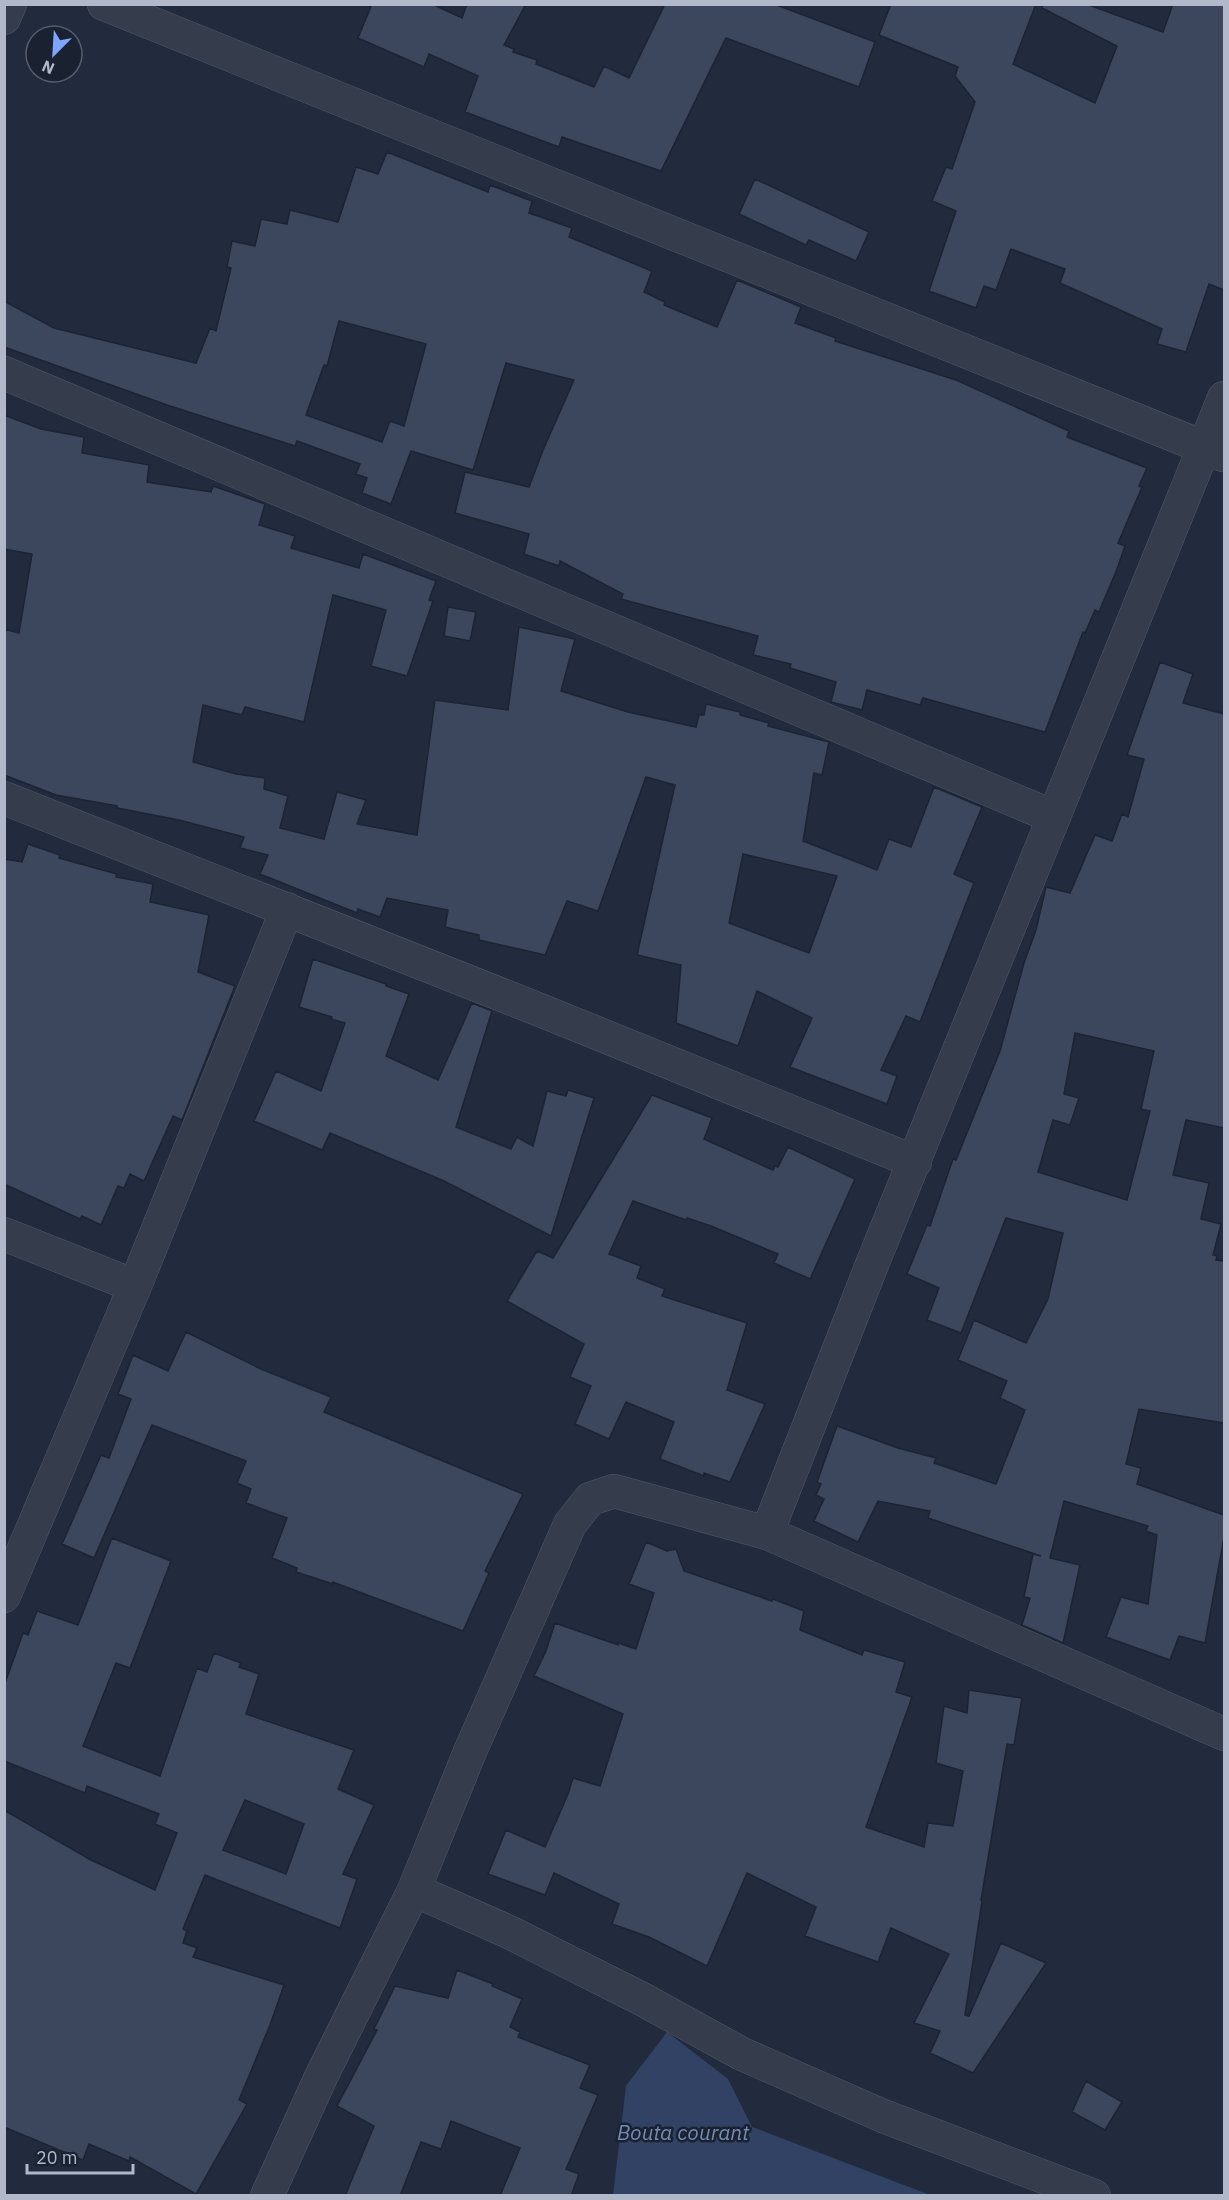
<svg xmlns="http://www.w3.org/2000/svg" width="1229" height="2200" font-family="'IBM Plex Sans',sans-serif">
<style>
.water{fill:#314264}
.building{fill:#3c475e;stroke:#1c2434;stroke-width:1.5;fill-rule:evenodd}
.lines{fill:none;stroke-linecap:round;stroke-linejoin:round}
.street-casing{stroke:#505868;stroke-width:34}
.street{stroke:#353d4d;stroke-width:33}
.labels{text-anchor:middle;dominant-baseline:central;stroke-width:5;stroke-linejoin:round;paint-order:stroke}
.water-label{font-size:21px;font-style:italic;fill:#758bb3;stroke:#1a2232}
</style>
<rect width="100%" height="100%" fill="#212b3d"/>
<!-- water -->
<path class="water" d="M 667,2032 L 728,2079 L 752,2127 L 930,2195 L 613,2195 L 626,2086 Z"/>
<!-- building -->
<path class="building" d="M 372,4 L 432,4 L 462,18 L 467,4 L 526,4 L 504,45 L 514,49 L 513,52 L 537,60 L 536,64 L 594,87 L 604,66 L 629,78 L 665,4 L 774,4 L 875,42 L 859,87 L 726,38 L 661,171 L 562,137 L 559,147 L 465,112 L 478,76 L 429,54 L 424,67 L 358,38 Z
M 891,4 L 1036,4 L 1013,64 L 1095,103 L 1117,46 L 1042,8 L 1043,4 L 1086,4 L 1163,32 L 1173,4 L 1224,4 L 1224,290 L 1209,284 L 1186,352 L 1157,344 L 1162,329 L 1060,283 L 1065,269 L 1011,249 L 996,290 L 984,286 L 976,308 L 929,291 L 956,211 L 932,201 L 946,167 L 952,169 L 975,102 L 955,76 L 958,67 L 879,35 Z
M 387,152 L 488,192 L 490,185 L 532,201 L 529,213 L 572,228 L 569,237 L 652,271 L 644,292 L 665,302 L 664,305 L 717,327 L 737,280 L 801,307 L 795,323 L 836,338 L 835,341 L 956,380 L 1069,431 L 1067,437 L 1147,468 L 1139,486 L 1142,487 L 1118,543 L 1125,546 L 1117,569 L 1099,612 L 1095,610 L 1085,633 L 1083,632 L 1045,732 L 923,698 L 920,705 L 867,690 L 862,710 L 831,702 L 836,682 L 790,668 L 791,664 L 753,655 L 758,636 L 621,599 L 623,594 L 560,561 L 559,566 L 524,554 L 529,534 L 455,513 L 465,472 L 529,487 L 543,450 L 574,380 L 506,363 L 473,470 L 411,451 L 391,504 L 362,493 L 367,478 L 356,474 L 360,464 L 297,441 L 295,446 L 170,406 L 4,347 L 4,301 L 54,328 L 196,363 L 210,328 L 216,331 L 231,268 L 227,267 L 232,241 L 255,246 L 261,219 L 287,224 L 290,210 L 338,222 L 356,167 L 378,174 ZM 339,321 L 426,344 L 404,426 L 390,421 L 382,442 L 306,415 L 324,365 L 327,366 Z
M 755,179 L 869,232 L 856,261 L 809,240 L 806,245 L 739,214 Z
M 4,415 L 41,429 L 84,437 L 82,453 L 149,465 L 147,482 L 211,492 L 213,486 L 265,504 L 259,525 L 295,536 L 291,548 L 359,568 L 363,554 L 436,581 L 429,600 L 433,601 L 407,676 L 371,666 L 386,610 L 333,595 L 304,722 L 245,707 L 242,715 L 203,705 L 193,762 L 236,774 L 265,778 L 264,789 L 288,796 L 280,828 L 324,839 L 337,792 L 366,800 L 357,824 L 417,835 L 435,700 L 508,710 L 519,627 L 575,639 L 561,691 L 628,712 L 696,727 L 699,715 L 704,715 L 706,704 L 740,712 L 740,715 L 769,723 L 768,726 L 829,742 L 822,775 L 814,773 L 803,841 L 877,870 L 889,839 L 911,847 L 934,787 L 982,807 L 954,874 L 974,883 L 920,1022 L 906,1016 L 881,1070 L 897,1076 L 887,1104 L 790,1067 L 812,1018 L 757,991 L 738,1046 L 676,1023 L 681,965 L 637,955 L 675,785 L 646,777 L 598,911 L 567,901 L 545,955 L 479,940 L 479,935 L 445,927 L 448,910 L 387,898 L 380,917 L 358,909 L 357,913 L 260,874 L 268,855 L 240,848 L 244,837 L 179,820 L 117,808 L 117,806 L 56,795 L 4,775 L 4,629 L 19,633 L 32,554 L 4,549 ZM 743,854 L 837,876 L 809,953 L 729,923 Z
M 448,607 L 476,612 L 470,641 L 444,636 Z
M 1160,662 L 1193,674 L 1183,703 L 1224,714 L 1224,1128 L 1186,1120 L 1173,1175 L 1209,1183 L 1201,1219 L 1221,1224 L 1213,1255 L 1217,1256 L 1216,1260 L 1224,1261 L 1224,1423 L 1139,1409 L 1126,1464 L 1141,1468 L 1137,1484 L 1224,1515 L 1224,1537 L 1205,1643 L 1179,1636 L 1170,1660 L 1106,1637 L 1121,1597 L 1148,1604 L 1157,1535 L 1146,1531 L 1148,1526 L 1064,1501 L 1050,1558 L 1080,1565 L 1063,1643 L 1022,1625 L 1030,1598 L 1024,1597 L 1033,1554 L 1041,1556 L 928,1518 L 930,1511 L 878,1501 L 858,1542 L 814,1521 L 824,1499 L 816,1495 L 821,1484 L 817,1482 L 837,1426 L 898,1448 L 936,1458 L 934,1463 L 996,1484 L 1025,1410 L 1000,1398 L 1007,1381 L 958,1360 L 974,1320 L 1026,1343 L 1048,1299 L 1063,1233 L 1006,1218 L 961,1333 L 927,1320 L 939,1288 L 907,1274 L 927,1225 L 930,1226 L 953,1159 L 956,1160 L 1000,1051 L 1024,963 L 1036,930 L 1046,887 L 1070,893 L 1095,835 L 1112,841 L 1122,814 L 1128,817 L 1144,759 L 1127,755 ZM 1075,1033 L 1154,1051 L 1141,1109 L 1150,1111 L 1127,1200 L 1038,1172 L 1053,1120 L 1070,1125 L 1079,1098 L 1064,1094 Z
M 28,844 L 60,855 L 59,858 L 117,874 L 116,877 L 153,884 L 150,902 L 209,915 L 198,972 L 235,986 L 182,1120 L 173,1116 L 144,1181 L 130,1174 L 124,1188 L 118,1186 L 101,1225 L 82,1216 L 80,1219 L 4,1184 L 4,859 L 22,862 Z
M 313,959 L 386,984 L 386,986 L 409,994 L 386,1056 L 438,1080 L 472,1003 L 492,1011 L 456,1127 L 511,1149 L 517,1137 L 533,1146 L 547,1091 L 566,1096 L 568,1090 L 594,1098 L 551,1236 L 444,1181 L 330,1133 L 322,1150 L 254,1121 L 276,1071 L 321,1091 L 345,1023 L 331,1019 L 332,1017 L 299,1007 Z
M 652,1095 L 712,1118 L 704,1139 L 773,1170 L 775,1166 L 778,1167 L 788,1147 L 855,1179 L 810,1279 L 774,1263 L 778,1254 L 711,1226 L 687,1218 L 686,1220 L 633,1201 L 609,1254 L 641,1266 L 637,1278 L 665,1289 L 662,1296 L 747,1323 L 727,1390 L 765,1404 L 730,1482 L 704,1473 L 704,1476 L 660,1459 L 674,1422 L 626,1402 L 609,1439 L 575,1424 L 591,1386 L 570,1377 L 584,1344 L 507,1301 L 537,1251 L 553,1258 Z
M 186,1332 L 261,1369 L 331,1397 L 324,1412 L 523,1494 L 485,1571 L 489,1573 L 463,1631 L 333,1582 L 333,1584 L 296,1572 L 297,1568 L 272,1558 L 287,1518 L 246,1503 L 251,1489 L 237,1483 L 246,1461 L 152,1425 L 94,1558 L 62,1544 L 101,1455 L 109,1458 L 131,1399 L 118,1394 L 133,1355 L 168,1371 Z
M 112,1538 L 171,1561 L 130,1668 L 116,1663 L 83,1746 L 160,1776 L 197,1668 L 207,1672 L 214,1653 L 241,1663 L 239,1667 L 259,1674 L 246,1714 L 354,1750 L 338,1789 L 374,1805 L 343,1874 L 357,1879 L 340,1928 L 205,1875 L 183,1929 L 187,1931 L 183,1943 L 197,1948 L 193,1957 L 284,1985 L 270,2025 L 239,2100 L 247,2104 L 196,2194 L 130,2157 L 129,2161 L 89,2144 L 83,2160 L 4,2127 L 4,1810 L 91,1860 L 155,1890 L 177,1833 L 155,1824 L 159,1814 L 87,1786 L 85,1793 L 4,1761 L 4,1686 L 23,1633 L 28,1635 L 37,1611 L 78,1625 ZM 245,1800 L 304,1824 L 286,1874 L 223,1850 Z
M 646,1542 L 667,1551 L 676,1549 L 684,1571 L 772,1601 L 773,1599 L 804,1611 L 800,1630 L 862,1655 L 864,1650 L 905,1662 L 896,1692 L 912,1697 L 866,1827 L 924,1847 L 928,1823 L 953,1826 L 963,1771 L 936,1763 L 944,1706 L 967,1713 L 969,1690 L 1022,1698 L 1014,1745 L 1007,1744 L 981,1900 L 982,1901 L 965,2015 L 969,2016 L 1001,1943 L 1046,1963 L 973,2073 L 930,2053 L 940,2031 L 914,2023 L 949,1954 L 891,1928 L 878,1962 L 805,1936 L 816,1907 L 747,1873 L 707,1966 L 649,1937 L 612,1924 L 619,1904 L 554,1873 L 545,1895 L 488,1874 L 506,1830 L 545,1847 L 568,1794 L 573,1778 L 600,1786 L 623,1714 L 534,1676 L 546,1651 L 555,1623 L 618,1645 L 618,1643 L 636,1649 L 654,1593 L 629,1584 Z
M 457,1970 L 493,1984 L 492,1986 L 522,1999 L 510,2027 L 520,2032 L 518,2037 L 590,2065 L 580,2088 L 598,2095 L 566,2169 L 579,2174 L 571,2196 L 500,2196 L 520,2148 L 451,2121 L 441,2149 L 421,2142 L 400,2196 L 345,2196 L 374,2126 L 337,2106 L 377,2030 L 374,2029 L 395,1986 L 448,1998 Z
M 1086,2081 L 1122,2102 L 1105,2130 L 1072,2112 Z"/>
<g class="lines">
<!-- street casing -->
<g class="street-casing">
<path id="street" d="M 104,4 L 1223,455
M 4,18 L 10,4
M 4,373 L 1054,817
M 4,798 L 540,1010 L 915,1162
M 4,1234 L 135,1286
M 767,1533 L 871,1267 L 1224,398
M 4,1596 L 135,1286 L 287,909
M 414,1890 L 509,1932 L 642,1999 L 742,2054 L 883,2116 L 1094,2196
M 267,2196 L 320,2079 L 414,1890 L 469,1754 L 570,1524 L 590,1499 L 614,1491 L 767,1533 L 1224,1734"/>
</g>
<!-- street -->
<use href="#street" class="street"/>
</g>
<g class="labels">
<!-- water labels -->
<g class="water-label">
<text x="683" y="2132">Bouta courant</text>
</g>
</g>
<!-- border -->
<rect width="1229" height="2200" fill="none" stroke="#b0b8c9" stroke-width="12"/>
<!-- north arrow -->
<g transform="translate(54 54) rotate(204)"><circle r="28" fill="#1a2232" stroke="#565e6e" stroke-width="1.5"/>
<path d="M0-4.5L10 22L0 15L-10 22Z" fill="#7fa6ff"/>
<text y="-9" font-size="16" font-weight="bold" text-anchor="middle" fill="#b0b8c9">N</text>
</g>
<!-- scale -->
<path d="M27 2164v9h106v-9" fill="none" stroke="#b0b8c9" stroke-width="3"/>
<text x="36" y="2164" font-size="18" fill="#b0b8c9" stroke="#1a2232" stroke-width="4.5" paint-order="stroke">20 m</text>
</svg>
